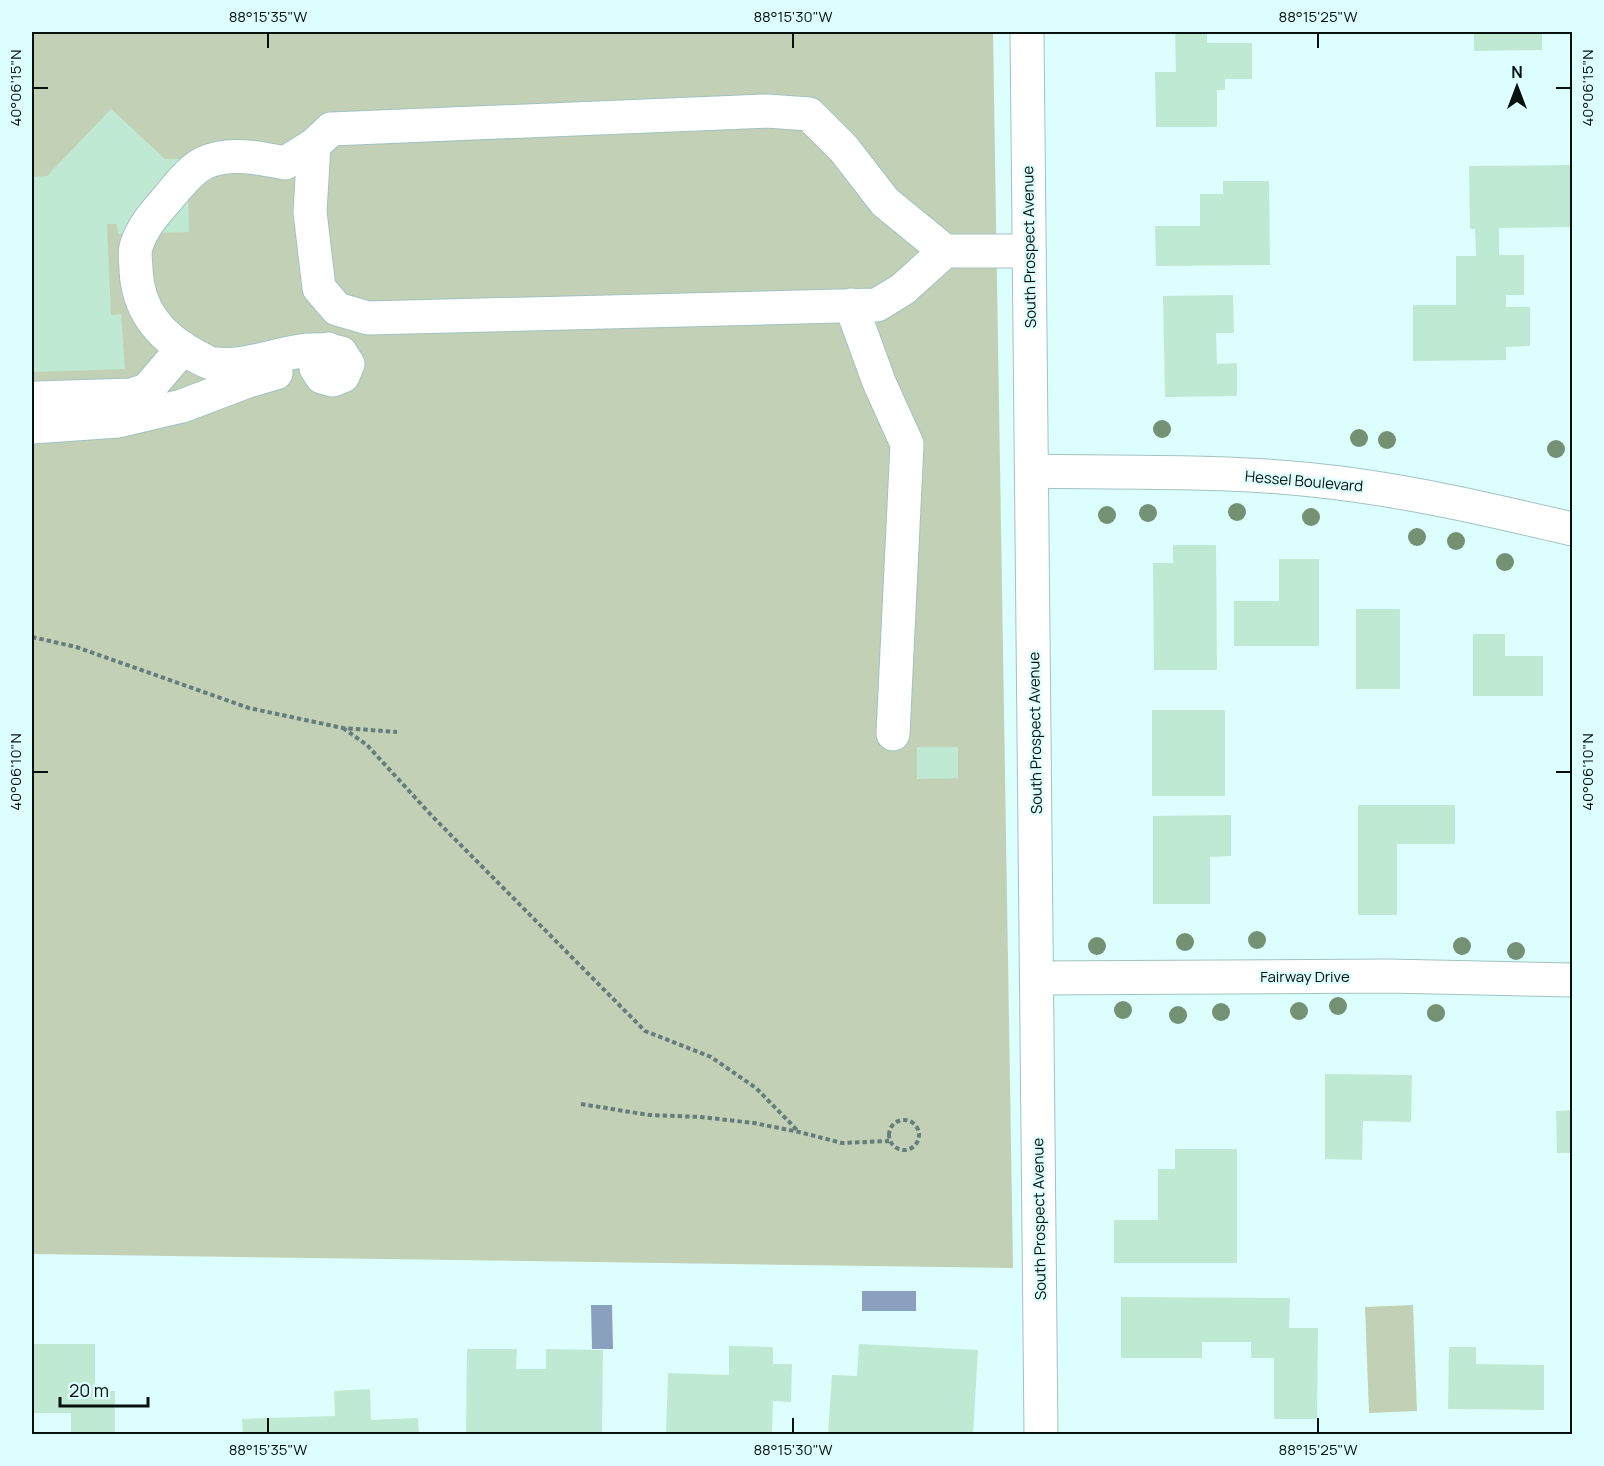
<svg xmlns="http://www.w3.org/2000/svg" width="1604" height="1466" font-family="Manrope,sans-serif">
<style>
.green{fill:#c2d1b6}
.water{fill:#8ba0be}
.building{fill:#c0e9d4}
.lines{fill:none;stroke-linecap:round;stroke-linejoin:round}
.minor-casing{stroke:#a2c2c2;stroke-width:35}
.major-casing{stroke:#a2c2c2;stroke-width:35}
.path{stroke:#677d7c;stroke-width:4;stroke-dasharray:4.5 3;stroke-linecap:butt}
.minor{stroke:#fff;stroke-width:33}
.major{stroke:#fff;stroke-width:33}
.tree{fill:#759174}
.ticks{fill:none;stroke:#05100f;stroke-width:2}
.labels{text-anchor:middle;dominant-baseline:central;stroke-width:4.5;stroke-linejoin:round;paint-order:stroke}
.street-label{font-size:15px;fill:#05100f;stroke:#dcfefd}
.neatline{fill:none;stroke:#05100f;stroke-width:2}
.ticks-label{font-size:15px;text-anchor:middle;fill:#05100f}
</style>
<rect width="100%" height="100%" fill="#dcfefd"/>
<!-- green -->
<path class="green" d="M 32,32 L 993,32 L 1013,1268 L 32,1254 Z
M 1413,1305 L 1417,1411 L 1369,1413 L 1365,1307 Z"/>
<!-- water -->
<path class="water" d="M 862,1291 L 916,1291 L 916,1311 L 862,1311 Z
M 612,1305 L 613,1349 L 592,1349 L 591,1305 Z"/>
<!-- building -->
<path class="building" d="M 1175,32 L 1207,32 L 1207,43 L 1252,43 L 1252,79 L 1225,79 L 1225,90 L 1217,90 L 1217,127 L 1156,127 L 1155,72 L 1176,72 Z
M 1474,32 L 1542,32 L 1542,50 L 1474,51 Z
M 111,109 L 165,159 L 187,159 L 189,232 L 118,234 L 117,224 L 107,224 L 111,315 L 121,314 L 125,369 L 32,372 L 32,177 L 47,176 Z
M 1572,165 L 1572,227 L 1499,228 L 1499,255 L 1524,255 L 1524,295 L 1506,295 L 1506,307 L 1530,307 L 1530,346 L 1506,347 L 1506,360 L 1413,361 L 1413,305 L 1456,305 L 1456,256 L 1476,256 L 1475,229 L 1470,229 L 1469,166 Z
M 1223,181 L 1269,181 L 1270,265 L 1156,266 L 1155,226 L 1200,226 L 1200,194 L 1223,194 Z
M 1233,295 L 1234,333 L 1216,333 L 1217,364 L 1237,363 L 1237,396 L 1165,397 L 1163,296 Z
M 1173,545 L 1216,545 L 1217,670 L 1154,670 L 1153,563 L 1173,563 Z
M 1279,559 L 1319,559 L 1319,646 L 1234,646 L 1234,601 L 1279,601 Z
M 1356,609 L 1400,609 L 1400,689 L 1356,689 Z
M 1473,634 L 1505,634 L 1505,656 L 1543,656 L 1543,696 L 1473,696 Z
M 1152,710 L 1225,710 L 1225,796 L 1152,796 Z
M 917,747 L 958,747 L 958,778 L 917,779 Z
M 1358,805 L 1455,805 L 1455,844 L 1397,844 L 1397,915 L 1358,915 Z
M 1231,815 L 1231,856 L 1210,857 L 1210,904 L 1153,904 L 1153,816 Z
M 1325,1074 L 1412,1075 L 1411,1122 L 1363,1121 L 1362,1160 L 1325,1159 Z
M 1572,1110 L 1572,1153 L 1557,1153 L 1556,1111 Z
M 1175,1149 L 1237,1149 L 1237,1263 L 1114,1263 L 1114,1220 L 1158,1220 L 1158,1169 L 1175,1169 Z
M 1121,1297 L 1290,1298 L 1289,1328 L 1318,1328 L 1317,1419 L 1274,1419 L 1274,1358 L 1251,1358 L 1251,1342 L 1202,1342 L 1202,1358 L 1121,1358 Z
M 32,1344 L 95,1344 L 95,1391 L 115,1391 L 115,1434 L 71,1434 L 71,1413 L 32,1413 Z
M 859,1344 L 978,1350 L 973,1434 L 828,1434 L 832,1375 L 857,1376 Z
M 729,1346 L 773,1347 L 773,1364 L 792,1364 L 791,1402 L 773,1401 L 772,1434 L 666,1434 L 668,1373 L 729,1375 Z
M 1449,1347 L 1476,1347 L 1476,1364 L 1544,1365 L 1544,1410 L 1448,1409 Z
M 467,1349 L 517,1349 L 516,1369 L 546,1369 L 546,1349 L 603,1350 L 602,1434 L 466,1434 Z
M 370,1389 L 371,1420 L 418,1418 L 419,1434 L 243,1434 L 242,1419 L 335,1416 L 334,1391 Z"/>
<g class="lines">
<!-- minor casing -->
<g class="minor-casing">
<path id="minor" d="M 314,145 L 285,163 C 259,158 229,151 204,163 C 190,170 178,186 168,198 C 155,213 142,227 136,247 C 134,254 136,263 136,270 C 138,310 159,336 194,355 C 200,358 209,364 215,364 C 258,369 299,340 341,353 L 348,364 L 343,376 L 333,380 L 322,377 L 316,368 L 318,358 L 328,349
M 945,251 L 903,289 L 877,305 L 368,318 L 337,309 L 319,288 L 310,212 L 314,145 L 331,129 L 767,111 L 809,114 L 844,149 L 885,202 L 945,251 L 1029,251
M 851,305 L 879,382 L 907,444 L 893,734
M 32,400 L 38,398 L 132,395 L 147,390 L 183,348
M 32,427 L 118,421 L 182,406 L 248,381 L 276,373
M 1032,471 C 1125,473 1220,470 1313,480 C 1401,489 1487,509 1572,529
M 1037,978 L 1388,976 L 1572,980"/>
</g>
<!-- major casing -->
<g class="major-casing">
<path id="major" d="M 1027,32 L 1041,1434"/>
</g>
<!-- path -->
<path class="path" d="M 32,637 L 76,647 L 249,708 L 343,728 L 397,732
M 343,728 L 367,745 L 432,816 L 645,1031 L 711,1057 L 756,1088 L 799,1132
M 581,1104 L 649,1115 L 701,1117 L 754,1123 L 799,1132 L 842,1143 L 889,1141
M889 1135a15 15 0 1 1 30 0a15 15 0 1 1-30 0Z"/>
<!-- minor -->
<use href="#minor" class="minor"/>
<!-- major -->
<use href="#major" class="major"/>
</g>
<!-- trees -->
<g class="tree">
<circle cx="1162" cy="429" r="9"/>
<circle cx="1359" cy="438" r="9"/>
<circle cx="1387" cy="440" r="9"/>
<circle cx="1556" cy="449" r="9"/>
<circle cx="1237" cy="512" r="9"/>
<circle cx="1148" cy="513" r="9"/>
<circle cx="1107" cy="515" r="9"/>
<circle cx="1311" cy="517" r="9"/>
<circle cx="1417" cy="537" r="9"/>
<circle cx="1456" cy="541" r="9"/>
<circle cx="1505" cy="562" r="9"/>
<circle cx="1257" cy="940" r="9"/>
<circle cx="1185" cy="942" r="9"/>
<circle cx="1097" cy="946" r="9"/>
<circle cx="1462" cy="946" r="9"/>
<circle cx="1516" cy="951" r="9"/>
<circle cx="1338" cy="1006" r="9"/>
<circle cx="1123" cy="1010" r="9"/>
<circle cx="1299" cy="1011" r="9"/>
<circle cx="1221" cy="1012" r="9"/>
<circle cx="1436" cy="1013" r="9"/>
<circle cx="1178" cy="1015" r="9"/>
</g>
<!-- ticks -->
<path class="ticks" d="M 268,33 L 268,48M 793,33 L 793,48M 1318,33 L 1318,48M 33,88 L 48,88M 1556,88 L 1571,88M 33,772 L 48,772M 1556,772 L 1571,772M 268,1418 L 268,1433M 793,1418 L 793,1433M 1318,1418 L 1318,1433"/>
<g class="labels">
<!-- street labels -->
<g class="street-label">
<text transform="translate(1029 247) rotate(-91)">South Prospect Avenue</text>
<text transform="translate(1304 481) rotate(5)">Hessel Boulevard</text>
<text transform="translate(1035 733) rotate(-91)">South Prospect Avenue</text>
<text x="1305" y="976">Fairway Drive</text>
<text transform="translate(1039 1219) rotate(-91)">South Prospect Avenue</text>
</g>
</g>
<!-- border -->
<rect width="1604" height="1466" fill="none" stroke="#dcfefd" stroke-width="66"/>
<!-- north arrow -->
<g transform="translate(1517 87)" stroke="#dcfefd" stroke-width="4.5" paint-order="stroke">
<path d="M0-4.5L10 22L0 15L-10 22Z" fill="#05100f"/>
<text y="-9" font-size="16" font-weight="bold" text-anchor="middle" fill="#05100f">N</text>
</g>
<!-- scale -->
<path d="M60 1397v9h88v-9" fill="none" stroke="#05100f" stroke-width="3"/>
<text x="69" y="1397" font-size="18" fill="#05100f" stroke="#dcfefd" stroke-width="4.5" paint-order="stroke">20 m</text>
<rect x="33" y="33" width="1538" height="1400" class="neatline"/>
<g class="ticks-label">
<text x="268" y="22">88°15'35"W</text>
<text x="793" y="22">88°15'30"W</text>
<text x="1318" y="22">88°15'25"W</text>
<text transform="translate(16 88) rotate(-90)" y="5">40°06'15"N</text>
<text transform="translate(1588 88) rotate(-90)" y="5">40°06'15"N</text>
<text transform="translate(16 772) rotate(-90)" y="5">40°06'10"N</text>
<text transform="translate(1588 772) rotate(-90)" y="5">40°06'10"N</text>
<text x="268" y="1455">88°15'35"W</text>
<text x="793" y="1455">88°15'30"W</text>
<text x="1318" y="1455">88°15'25"W</text>
</g>
</svg>
